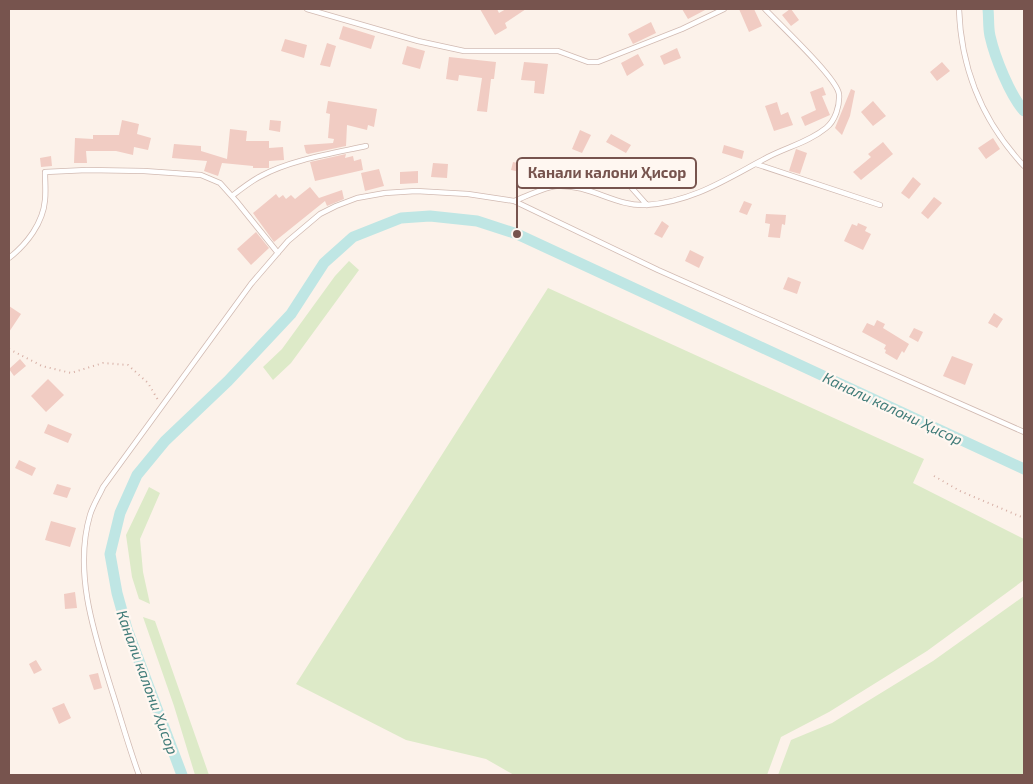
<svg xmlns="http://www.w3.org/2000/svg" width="1033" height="784" font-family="'Exo 2',sans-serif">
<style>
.green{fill:#ddeac8}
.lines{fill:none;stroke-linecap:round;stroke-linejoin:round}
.canal{stroke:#bfe6e4;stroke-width:11}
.building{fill:#f1ccc3}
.service-casing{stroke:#d1bab2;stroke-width:6}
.path{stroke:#d6afa5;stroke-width:2;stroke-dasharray:1 4;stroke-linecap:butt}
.service{stroke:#fff;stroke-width:4.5}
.labels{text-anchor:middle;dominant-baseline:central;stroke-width:4.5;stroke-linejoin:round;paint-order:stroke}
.water-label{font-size:15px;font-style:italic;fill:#417c79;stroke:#fff7f1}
.leader{fill:none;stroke:#77544e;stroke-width:2}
.callout-dot{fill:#77544e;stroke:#fff7f1;stroke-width:2}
.callout{fill:#fff7f1;stroke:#77544e;stroke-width:2}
.callout-label{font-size:15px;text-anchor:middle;font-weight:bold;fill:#77544e}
</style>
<rect width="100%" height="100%" fill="#fcf2ea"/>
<!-- green -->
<path class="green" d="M 349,261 L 359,270 L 291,363 L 273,380 L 263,367 L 282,349 L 335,276 Z
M 548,288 L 924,459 L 913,483 L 1024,539 L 1024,580 L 927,651 L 829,712 L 781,737 L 767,775 L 514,775 L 486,759 L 406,740 L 296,684 Z
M 149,487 L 160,493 L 140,539 L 143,572 L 150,604 L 139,599 L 132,577 L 126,535 Z
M 1024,596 L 1024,775 L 778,775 L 791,740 L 832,723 L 933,661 Z
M 143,617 L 155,621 L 209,775 L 195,775 L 174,706 Z"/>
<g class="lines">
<!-- canal -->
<path class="canal" d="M 988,9 C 989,18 988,27 990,36 C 995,58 1010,95 1024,111
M 182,775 L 127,629 L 117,593 L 110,554 L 120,513 L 137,475 L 165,441 L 228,381 L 291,314 L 324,263 L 353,237 L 401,218 L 430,216 L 477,221 L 517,234 L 1024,469"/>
</g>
<!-- building -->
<path class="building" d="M 480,9 L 497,9 L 499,13 L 506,9 L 526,9 L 505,23 L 507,28 L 495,35 Z
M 682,9 L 707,9 L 688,19 Z
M 739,9 L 754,9 L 762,26 L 749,32 Z
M 790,9 L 791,9 L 799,20 L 791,26 L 782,15 Z
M 651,22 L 656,33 L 633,44 L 628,34 Z
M 343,26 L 375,36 L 371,49 L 339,39 Z
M 285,39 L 307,45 L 304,58 L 281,51 Z
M 327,43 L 336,46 L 330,67 L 320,65 Z
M 407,46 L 425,51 L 420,69 L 402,64 Z
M 677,48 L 681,58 L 664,65 L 660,56 Z
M 638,54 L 644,65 L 627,76 L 621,63 Z
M 449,57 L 496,62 L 494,79 L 491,79 L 487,112 L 477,111 L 482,78 L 459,75 L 458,81 L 446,79 Z
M 524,62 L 548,64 L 544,94 L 534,93 L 535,81 L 521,80 Z
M 942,62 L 950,71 L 937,81 L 930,72 Z
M 823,87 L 826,95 L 822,96 L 830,115 L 805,126 L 801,117 L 816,110 L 810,92 Z
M 851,89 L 855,91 L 850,116 L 842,135 L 835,128 Z
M 328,101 L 377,109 L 374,127 L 368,125 L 367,130 L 347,125 L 346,146 L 308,154 L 306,153 L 304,145 L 333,143 L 334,139 L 328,138 L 330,114 L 326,113 Z
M 873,101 L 886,116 L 873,126 L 861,112 Z
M 777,102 L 781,115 L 788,112 L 793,125 L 774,131 L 765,106 Z
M 122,120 L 139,124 L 137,134 L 151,138 L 148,150 L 134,147 L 133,155 L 116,151 L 86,151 L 87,163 L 74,163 L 75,138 L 93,139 L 93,135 L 119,135 Z
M 270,120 L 281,121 L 280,132 L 269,130 Z
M 230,129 L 247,131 L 246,141 L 269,141 L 269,148 L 283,147 L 284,160 L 269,161 L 269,168 L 253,168 L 253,166 L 222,163 L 218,176 L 204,171 L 207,161 L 172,158 L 174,144 L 201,146 L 201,151 L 227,159 Z
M 580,130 L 591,135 L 582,153 L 572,149 Z
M 611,134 L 631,145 L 626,153 L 606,142 Z
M 993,138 L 1000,149 L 986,159 L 978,148 Z
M 883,142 L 893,154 L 861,180 L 853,172 L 871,157 L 868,154 Z
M 724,145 L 744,151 L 742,159 L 722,153 Z
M 796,149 L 807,153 L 800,174 L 789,171 Z
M 346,154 L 345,158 L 353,156 L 354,161 L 361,159 L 363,170 L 315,181 L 310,162 Z
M 51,156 L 52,166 L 41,167 L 40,158 Z
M 513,162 L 527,165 L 525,173 L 511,170 Z
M 433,163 L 448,164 L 447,178 L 431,177 Z
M 379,169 L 384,186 L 365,191 L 361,173 Z
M 418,171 L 418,183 L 400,184 L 400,172 Z
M 913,177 L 921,184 L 909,199 L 901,193 Z
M 310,187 L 319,198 L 342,190 L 344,199 L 327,206 L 325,201 L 274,242 L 253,213 L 276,194 L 279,198 L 283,195 L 286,199 L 291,195 L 295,199 Z
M 934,197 L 942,203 L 928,219 L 921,213 Z
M 744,201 L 752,204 L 747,215 L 739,212 Z
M 766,214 L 786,215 L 785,225 L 782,224 L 780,238 L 768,237 L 770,224 L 765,223 Z
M 662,221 L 669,226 L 662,238 L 654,234 Z
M 858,223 L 867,227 L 865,231 L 871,234 L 863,250 L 844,241 L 852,224 L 857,226 Z
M 256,232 L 269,248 L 251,265 L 237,249 Z
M 690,250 L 704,257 L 699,268 L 685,261 Z
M 788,277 L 801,282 L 797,294 L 783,289 Z
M 9,306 L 21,314 L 9,332 Z
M 994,313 L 1003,319 L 997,328 L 988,323 Z
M 877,320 L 885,324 L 883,328 L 909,344 L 904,353 L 902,351 L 897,360 L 885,353 L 886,350 L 884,349 L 886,345 L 862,332 L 867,323 L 874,326 Z
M 914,328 L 923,332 L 918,342 L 909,337 Z
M 952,356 L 973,364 L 965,385 L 943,376 Z
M 20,359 L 26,366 L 14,376 L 9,369 Z
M 48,379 L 64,395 L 46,412 L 31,396 Z
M 48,424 L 72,434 L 68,443 L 44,433 Z
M 19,460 L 36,468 L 32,476 L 15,468 Z
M 57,484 L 71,488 L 67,498 L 53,494 Z
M 51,521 L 76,528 L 70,547 L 45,540 Z
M 75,592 L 77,608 L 65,609 L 64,594 Z
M 36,660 L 42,670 L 34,674 L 29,664 Z
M 98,673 L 102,688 L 94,690 L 89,675 Z
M 64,703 L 71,718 L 59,724 L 52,708 Z"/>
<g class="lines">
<!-- service casing -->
<g class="service-casing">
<path id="service" d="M 307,9 L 418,41 L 464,51 L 558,51 L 588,62 L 598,62 L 682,29 L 724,9
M 959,9 C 961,70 982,121 1024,166
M 756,164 L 880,205
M 614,168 L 647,205
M 232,196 C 241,189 251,181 261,176 C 290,160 334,153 366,146
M 514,201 C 525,197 547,186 557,186 C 590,184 616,207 646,205 C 693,202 728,178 768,157 C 787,147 809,142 826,128 C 835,121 840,106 839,94 C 837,78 779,24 765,9
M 9,258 C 27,244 43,223 45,200 C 46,191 45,181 45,172 L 87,170 L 144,171 L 201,175 L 220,183 L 237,202 L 278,253
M 139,775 C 129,748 121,719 112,691 C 95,636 73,573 90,515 C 93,505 99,496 103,487 L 251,284 L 288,241 L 320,214 L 336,206 L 357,198 L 385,193 L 416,191 L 468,194 L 514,201 L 658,270 L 1024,432"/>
</g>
<!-- path -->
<path class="path" d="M 9,349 L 42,366 L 71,373 L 103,363 L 128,365 L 148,383 L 158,400
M 934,476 L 960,491 L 1024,518"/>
<!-- service -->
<use href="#service" class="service"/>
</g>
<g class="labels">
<!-- water labels -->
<g class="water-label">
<text transform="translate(893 408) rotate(25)">Канали калони Ҳисор</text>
<text transform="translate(148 682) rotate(70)">Канали калони Ҳисор</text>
</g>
</g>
<!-- callouts -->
<path class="leader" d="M517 234L517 173"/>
<circle class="callout-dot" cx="517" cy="234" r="5"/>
<rect class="callout" x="517" y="158" width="179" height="30" rx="5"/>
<g class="callout-label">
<text x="607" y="178">Канали калони Ҳисор</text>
</g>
<!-- border -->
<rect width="1033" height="784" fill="none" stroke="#77544e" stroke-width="20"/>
</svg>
